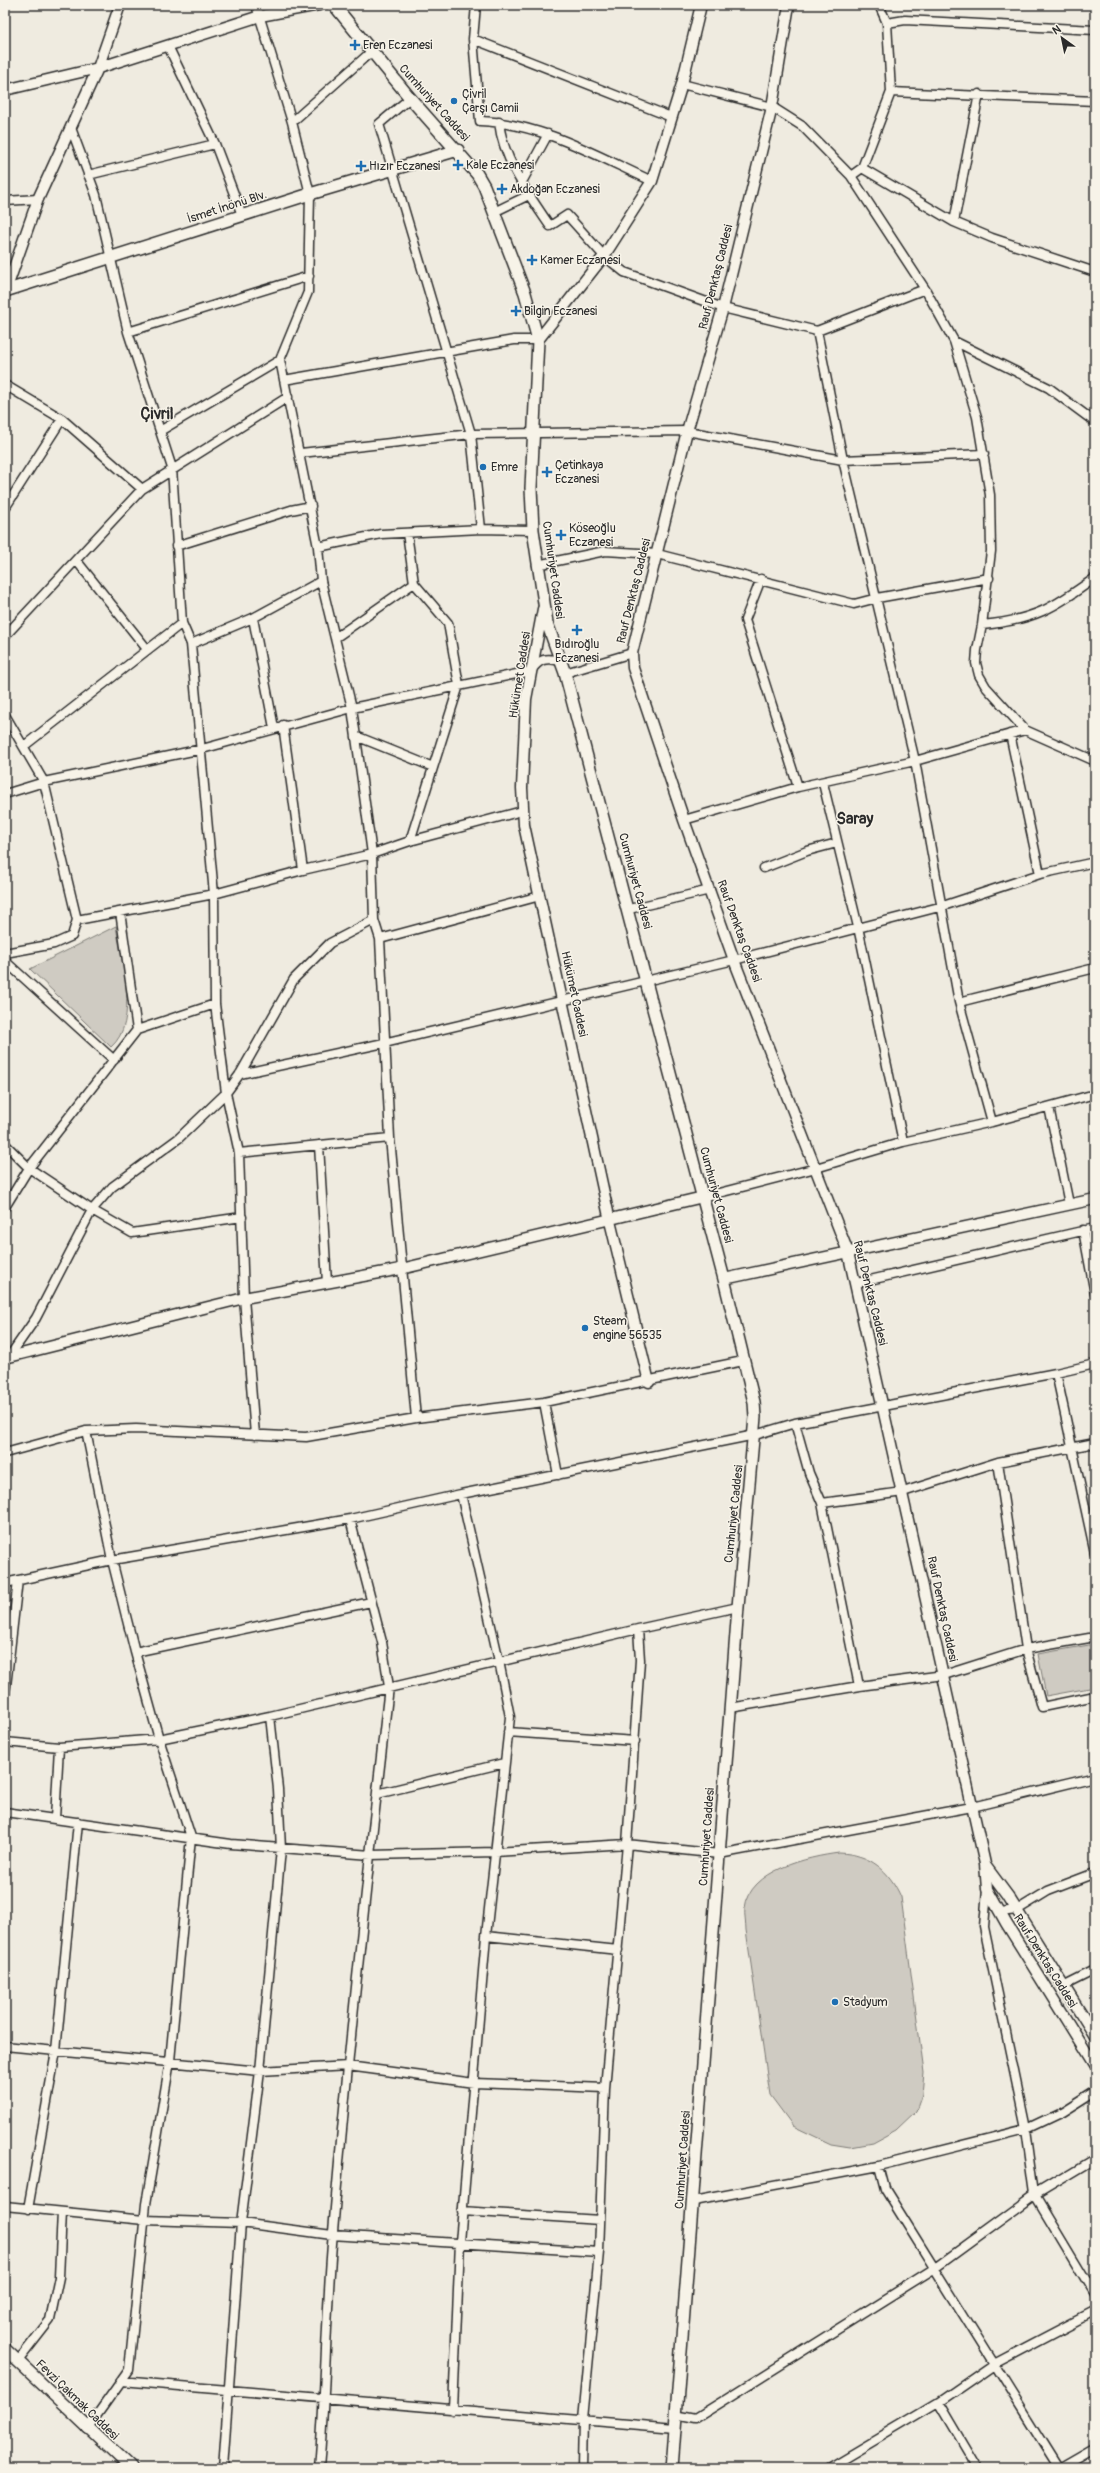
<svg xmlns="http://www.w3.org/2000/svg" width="1100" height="2473" font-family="Pangolin,sans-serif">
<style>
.green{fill:#cfcbc2;stroke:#7d7b76}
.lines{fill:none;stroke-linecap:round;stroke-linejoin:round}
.minor-casing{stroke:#2b2b2b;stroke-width:11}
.tertiary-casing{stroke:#2b2b2b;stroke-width:13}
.secondary-casing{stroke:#2b2b2b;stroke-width:14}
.minor{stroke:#f7f3e8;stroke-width:8}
.tertiary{stroke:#f7f3e8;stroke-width:10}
.secondary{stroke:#f7f3e8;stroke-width:11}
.poi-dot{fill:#1f6fb2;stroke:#f7f3e8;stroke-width:1.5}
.labels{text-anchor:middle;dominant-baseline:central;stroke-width:3;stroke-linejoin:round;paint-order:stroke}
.poi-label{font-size:12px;fill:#2b2b2b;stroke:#f7f3e8;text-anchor:start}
.street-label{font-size:12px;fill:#2b2b2b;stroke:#f7f3e8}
.district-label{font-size:16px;font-weight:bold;fill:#2b2b2b;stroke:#f7f3e8}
</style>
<rect width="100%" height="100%" fill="#efebe0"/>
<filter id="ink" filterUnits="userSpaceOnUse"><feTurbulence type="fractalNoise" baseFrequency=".025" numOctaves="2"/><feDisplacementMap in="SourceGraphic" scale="8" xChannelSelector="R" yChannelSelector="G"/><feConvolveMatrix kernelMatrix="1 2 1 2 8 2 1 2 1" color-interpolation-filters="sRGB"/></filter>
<g filter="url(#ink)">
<path class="green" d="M116,926C121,960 140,1022 111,1047L30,969Z
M1095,1644V1687L1046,1696L1038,1654Z
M839,1853C870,1854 889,1870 901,1897L924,2073L922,2094L916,2111L896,2130L872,2143L850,2147L831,2144L793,2126L770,2095L746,1930C746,1923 744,1915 745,1908C749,1870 808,1857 839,1853Z"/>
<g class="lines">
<g class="minor-casing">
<path id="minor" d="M256,5L292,122L310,194L308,292L280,360L318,547L321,581L352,708L372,854L374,920L380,939L390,1138L416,1418
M476,5L473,39L480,121C541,123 597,156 652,181
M887,23L905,20L1095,30
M473,39L671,117
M168,46L215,144L242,215
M682,84L772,107L802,126L851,176L925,289L954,341L977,417L990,495L991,551L982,625L977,650L976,663L979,675L986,687L1025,730L1095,761
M891,92L1095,101
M410,98L379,124L471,434L481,529
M292,122L372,51
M499,122C503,160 529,195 550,226L567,215L604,256L624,272L723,308L817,331L925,289
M71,128L96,195L128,332L172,468L182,623L191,644L214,894L215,1004L226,1093L239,1153L244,1298L255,1435
M862,168L954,222L992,238L1095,272
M88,175L215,144
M851,176L862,168L891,92L887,23L879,5
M522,182L548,134
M5,201L38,199
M494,212L529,195
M954,222L979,94
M817,331L843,460L915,761L959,1002L992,1122
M128,332L309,276
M954,341L1049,388L1095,422
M284,380L514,340H538
M5,385L62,419L142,489
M160,431L280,360
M301,453L471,434L687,431L843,460L984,454
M5,508L62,419
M407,533L414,583L448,623L459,685L410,841
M176,546L291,510L311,506
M318,547L381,534L481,529L533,530
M76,560L147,649
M537,565L605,551L657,554L854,604L877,598L989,578
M761,579L745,620L798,787
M253,618L274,728
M982,625C1035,620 1053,608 1095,578
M5,636L142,489L288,397
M335,638L414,583
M191,644L253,618L321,581
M565,673L632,653
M5,715L44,782L77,920L72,936L54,944L5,953
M283,725L303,870
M1010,734L1040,874
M356,736L433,767
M24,746L182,623
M823,783L858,927L903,1142
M5,794L44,782L202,749L352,708L531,671C539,659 546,657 560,661
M684,820L798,787L915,761L1025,730
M764,868L807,851L837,843
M629,909L710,890
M77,920L214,894L303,870L372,854L410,841L522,811
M380,939L540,896
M5,961L114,1060
M959,1002L1095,968
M137,1030L215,1004
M240,1074L384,1043L734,960L943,906L1040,874L1095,862
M1049,1107L1069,1204
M5,1144L29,1168L92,1210L132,1233L242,1217
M319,1145L327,1283
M239,1153L390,1138
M703,1197L816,1168L903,1142L992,1122L1095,1094
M5,1207L29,1168L137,1030L120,912
M1083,1230L1095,1294
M857,1283L1095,1228
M6,1358L9,1357L36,1318L92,1210L112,1187L179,1138L226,1093L240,1074L294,979L330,943L374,920
M1056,1373L1095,1553
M544,1402L558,1475
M795,1423L809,1473L822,1503L859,1686
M86,1431L112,1560L135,1652L159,1739L191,1837L170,2061L146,2204L129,2370L87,2429
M5,1453L86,1431L136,1429L306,1437L416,1418L544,1402L743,1361
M998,1462L1026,1649L1042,1707L1095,1696
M822,1503L903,1492L998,1462L1095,1443
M5,1583L112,1560L350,1519L461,1494L755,1435L795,1423L1056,1373L1095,1364
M135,1652L371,1602
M5,1695L18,1580
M730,1708L859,1686L944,1675L1026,1649L1095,1637
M508,1732L635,1741
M5,1742L59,1747L159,1739L270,1716L638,1629L738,1607
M377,1794L504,1763
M5,1812L231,1844L371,1855L495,1852L627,1844L719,1854L972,1807L1095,1777
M55,1819L59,1747
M987,1889L984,1927L1026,2129L1035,2195L1095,2295
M1000,1912L1017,1910L1048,1891L1095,1873
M486,1936L618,1950
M1063,1986L1095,1970
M5,2046L260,2071L348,2066L474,2083L605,2088
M879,2166L885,2189L1059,2468
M694,2201L879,2166L1026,2129L1062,2112L1095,2091
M5,2206L144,2220L241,2223L332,2235L599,2252
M28,2209L56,2051L78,1822
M462,2211L600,2220
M18,2361L50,2320L59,2277L62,2212
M121,2381L675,2428
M939,2402L978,2468
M453,2410L460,2242L486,1936L510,1717L499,1661L461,1494
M675,2414L696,2418L935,2268L1035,2195L1095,2159
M223,2468L241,2223L260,2071L281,1849L278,1789L270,1716
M319,2468C326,2389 326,2310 333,2232C348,2050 368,1868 389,1687L382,1642L350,1519
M582,2468L583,2419L599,2252L605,2088L627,1844L640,1660L638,1629
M828,2468L939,2402L994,2364L1095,2311
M1062,2468L1095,2449"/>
</g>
<g class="tertiary-casing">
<path id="tertiary" d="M789,5L772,107L723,308L687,431L632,653L633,668L684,820L734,960L848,1252L985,1864L987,1889L1006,1923L1095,2066
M5,90L98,68L260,16L319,5
M5,293L38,199L98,68L120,5
M538,340L604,256L652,181L682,84L701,5
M543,609L526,699L522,788L524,825L610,1221L649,1382
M724,1279L1095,1199
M5,1356L9,1357L244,1298L401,1269L703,1197
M985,1865L1008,1896L1095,2036"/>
</g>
<g class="secondary-casing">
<path id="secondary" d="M334,5L410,98L477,174L484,186L525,293L538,340L531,488L533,530L547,623L565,673L724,1279L754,1402L755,1417L738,1607L672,2468
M5,291L310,194L458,150
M5,2349L131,2468"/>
</g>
<use href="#minor" class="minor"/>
<use href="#tertiary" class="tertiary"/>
<use href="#secondary" class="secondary"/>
</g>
</g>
<g class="poi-dot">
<path d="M353 39h4v4h4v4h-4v4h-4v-4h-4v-4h4z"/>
<circle cx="454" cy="101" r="4"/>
<path d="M456 159h4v4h4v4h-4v4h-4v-4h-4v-4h4z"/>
<path d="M359 160h4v4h4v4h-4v4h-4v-4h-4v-4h4z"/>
<path d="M500 183h4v4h4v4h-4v4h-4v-4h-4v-4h4z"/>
<path d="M530 254h4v4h4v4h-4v4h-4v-4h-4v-4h4z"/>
<path d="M514 305h4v4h4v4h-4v4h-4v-4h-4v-4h4z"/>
<circle cx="483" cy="467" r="4"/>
<path d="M545 466h4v4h4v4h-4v4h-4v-4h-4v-4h4z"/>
<path d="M559 529h4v4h4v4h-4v4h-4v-4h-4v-4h4z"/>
<path d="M575 624h4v4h4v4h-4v4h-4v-4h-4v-4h4z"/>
<circle cx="585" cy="1328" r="4"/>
<circle cx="835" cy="2002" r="4"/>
</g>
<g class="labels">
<g class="poi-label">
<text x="363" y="45">Eren Eczanesi</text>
<text x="462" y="94">Çivril<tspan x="462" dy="14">Çarşı Camii</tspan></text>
<text x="466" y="165">Kale Eczanesi</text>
<text x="369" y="166">Hızır Eczanesi</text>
<text x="510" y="189">Akdoğan Eczanesi</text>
<text x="540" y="260">Kamer Eczanesi</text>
<text x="524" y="311">Bilgin Eczanesi</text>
<text x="555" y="465">Çetinkaya<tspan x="555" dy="14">Eczanesi</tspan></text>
<text x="491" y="467">Emre</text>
<text x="569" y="528">Köseoğlu<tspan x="569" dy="14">Eczanesi</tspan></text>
<text x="577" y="644" text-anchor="middle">Bıdıroğlu<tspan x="577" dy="14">Eczanesi</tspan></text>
<text x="593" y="1321">Steam<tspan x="593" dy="14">engine 56535</tspan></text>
<text x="843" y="2002">Stadyum</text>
</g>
<g class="street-label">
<text transform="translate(434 103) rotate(48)">Cumhuriyet Caddesi</text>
<text transform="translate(227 207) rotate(-18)">İsmet İnönü Blv.</text>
<text transform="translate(716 277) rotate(-76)">Rauf Denktaş Caddesi</text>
<text transform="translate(553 570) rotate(82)">Cumhuriyet Caddesi</text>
<text transform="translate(634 591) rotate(-76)">Rauf Denktaş Caddesi</text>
<text transform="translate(520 675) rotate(-81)">Hükümet Caddesi</text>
<text transform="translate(635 881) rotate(75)">Cumhuriyet Caddesi</text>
<text transform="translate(739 931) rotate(70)">Rauf Denktaş Caddesi</text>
<text transform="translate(574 994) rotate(78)">Hükümet Caddesi</text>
<text transform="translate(716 1195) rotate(75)">Cumhuriyet Caddesi</text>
<text transform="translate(870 1293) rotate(76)">Rauf Denktaş Caddesi</text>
<text transform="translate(734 1514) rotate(-84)">Cumhuriyet Caddesi</text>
<text transform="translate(942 1609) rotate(78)">Rauf Denktaş Caddesi</text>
<text transform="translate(707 1837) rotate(-86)">Cumhuriyet Caddesi</text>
<text transform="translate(1045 1961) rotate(58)">Rauf Denktaş Caddesi</text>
<text transform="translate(683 2160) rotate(-86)">Cumhuriyet Caddesi</text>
<text transform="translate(77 2400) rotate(44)">Fevzi Çakmak Caddesi</text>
</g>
<g class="district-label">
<text x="157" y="414">Çivril</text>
<text x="855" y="819">Saray</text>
</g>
</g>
<rect width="1100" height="2473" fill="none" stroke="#f7f3e8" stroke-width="20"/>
<rect x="10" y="10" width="1080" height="2453" fill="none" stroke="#2b2b2b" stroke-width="1.5" filter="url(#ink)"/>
<g transform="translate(1062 38) rotate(327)" stroke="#f7f3e8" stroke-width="3" paint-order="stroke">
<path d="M0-3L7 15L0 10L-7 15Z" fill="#2b2b2b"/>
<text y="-6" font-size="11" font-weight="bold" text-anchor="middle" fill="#2b2b2b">N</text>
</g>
</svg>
